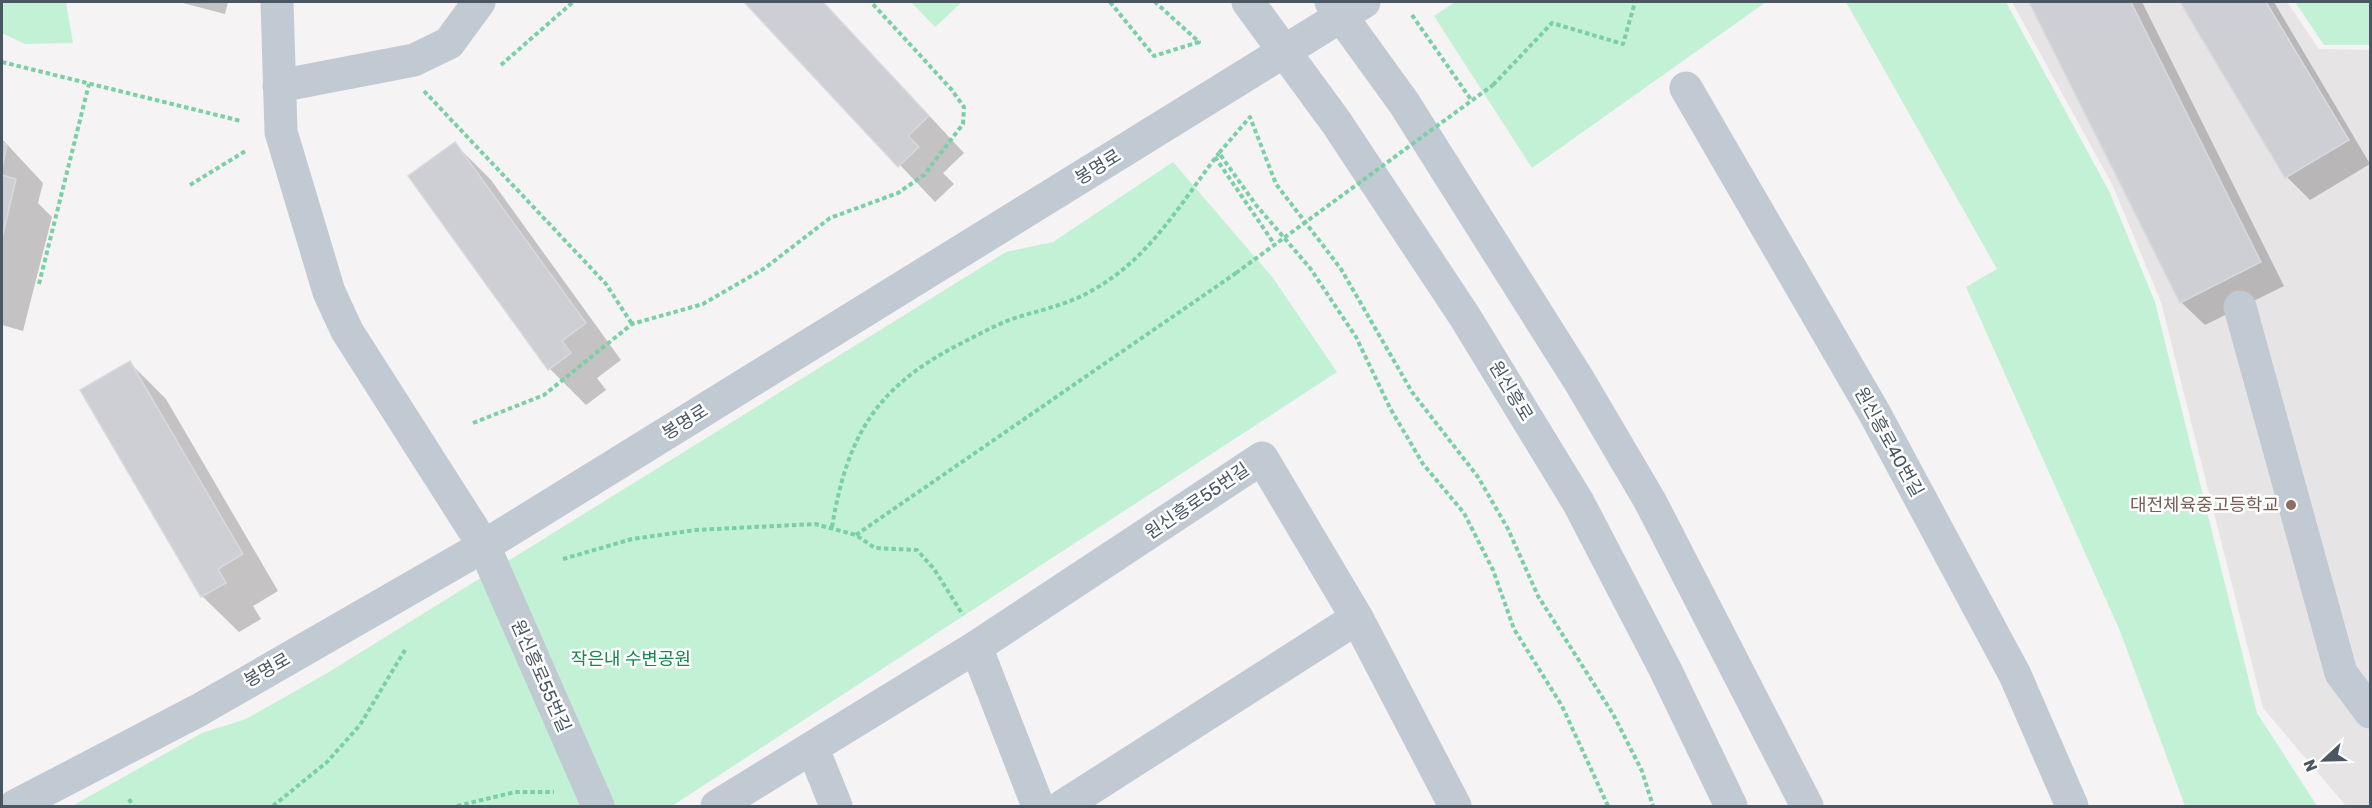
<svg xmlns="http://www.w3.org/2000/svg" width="2372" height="808" font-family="Rubik,'Noto Sans KR',sans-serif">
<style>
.education{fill:#e6e4e5}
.green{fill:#c3f1d5}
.shadow{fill:#0003}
.building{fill:#cdcfd5;stroke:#d7d9de;stroke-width:1.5}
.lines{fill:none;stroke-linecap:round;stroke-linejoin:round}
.path{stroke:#7ad0a6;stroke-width:4;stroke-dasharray:4.5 3;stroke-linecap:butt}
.minor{stroke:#c1cad2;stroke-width:33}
.path-bridge{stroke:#7ad0a6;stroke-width:4;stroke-dasharray:4.5 3;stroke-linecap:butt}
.education-dot{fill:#8d6e63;stroke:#fff;stroke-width:2}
.labels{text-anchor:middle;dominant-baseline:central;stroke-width:5;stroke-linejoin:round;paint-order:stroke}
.street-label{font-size:18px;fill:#4a5661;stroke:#fff}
.education-label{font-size:18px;fill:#785e54;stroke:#fff;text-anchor:end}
.park-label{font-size:18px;fill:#17864f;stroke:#fff}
</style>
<rect width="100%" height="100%" fill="#f5f3f3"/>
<path class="education" d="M2012,2H2287L2319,49L2370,50V806H2346L2263,708L2161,302L2113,186Z"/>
<path class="green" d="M2,2H66L73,43L25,44L2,33Z
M911,2H962L935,27Z
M1455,2H1766L1532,168L1434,16Z
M1846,2H2006L2109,191L2155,302L2257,713L2317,806H2185L2120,631L1966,287L1997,269Z
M2295,2H2370V45H2324Z
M1173,162L1273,278L1337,372L672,806H72L202,733L246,719L329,672L1006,252L1053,242Z"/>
<path class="shadow" d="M179,2H228L225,14Z
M746,2H823L964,153L943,173L954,184L935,202Z
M2031,2H2142L2284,286L2205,325L2181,302Z
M2182,2H2274L2370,164L2310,200L2287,177Z
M2,139L43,183L38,203L52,217L23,331L2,325Z
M455,144L491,180L621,360L597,378L606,390L586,405L550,369L410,176Z
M130,363L166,399L278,591L253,606L261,619L239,632L202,596Z"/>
<path class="building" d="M744,2H823L929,116L908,136L919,147L898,167Z
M2029,2H2131L2261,262L2180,303Z
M2180,2H2266L2349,140L2285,178Z
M455,142L586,323L562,341L571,353L548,370L408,176Z
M2,143L7,145L2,168Z
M2,175L16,179L2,238Z
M130,361L243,554L218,569L226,583L201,597L80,390Z"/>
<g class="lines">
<path class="path" d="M1110,2L1154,56L1199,42L1155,2
M1412,15L1472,101
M2,62L241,121
M501,65L573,2
M1493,85L1552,23L1623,44L1635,2
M424,91L606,284L632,324
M1215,157L1275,245
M190,185L247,150
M39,284L89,84
M473,423L544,395L632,324L703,304L765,268L830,218L898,193L924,175L963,124L964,107L951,89L871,2
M832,527C847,437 875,388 958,345C976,336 993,326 1012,319C1039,310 1068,305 1093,290C1151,257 1180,204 1219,153
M856,535L1236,273
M563,559L632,539L696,530L815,524L856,535L875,548L917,550L934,569L963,615
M129,799L133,806
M273,806L327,762L360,725L405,650
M457,806L515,792H554
M1608,806L1562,706L1514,629L1493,570L1464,513L1423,464L1390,408L1356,337L1310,268L1256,205L1219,153L1250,117L1276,184L1341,269L1412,392L1478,477L1508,529L1538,596L1613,714L1642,771L1653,806"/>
<path class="minor" d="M277,2L281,132L329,292L347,331L484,546L598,806
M1248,2L1336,122L1465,317L1578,502L1665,669L1731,806
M1331,2L1404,103L1580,382L1650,501L1807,806
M279,86L414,60L449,43L479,2
M1686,88L1875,414L2015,675L2072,806
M2240,307L2341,673L2370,712
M976,647L1038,806
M813,749L836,806
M15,806L199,710L484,546L1364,2
M717,806L976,647L1262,458L1357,618L1455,806
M1063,806L1357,618"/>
<path class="path-bridge" d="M1236,273L1493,85"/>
</g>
<circle class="education-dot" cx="2291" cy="505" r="6"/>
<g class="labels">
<g class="street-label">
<text transform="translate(1098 167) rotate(-32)">봉명로</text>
<text transform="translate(1511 391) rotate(59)">원신흥로</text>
<text transform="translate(685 422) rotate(-32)">봉명로</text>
<text transform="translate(1889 442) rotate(61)">원신흥로40번길</text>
<text transform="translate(1197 501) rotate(-34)">원신흥로55번길</text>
<text transform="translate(267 670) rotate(-30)">봉명로</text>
<text transform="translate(541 676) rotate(66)">원신흥로55번길</text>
</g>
<g class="education-label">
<text x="2279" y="505">대전체육중고등학교</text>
</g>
<g class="park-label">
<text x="631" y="659">작은내 수변공원</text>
</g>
</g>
<rect width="2372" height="808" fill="none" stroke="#4a5661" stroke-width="6"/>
<g transform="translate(2324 760) rotate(248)" stroke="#ffffff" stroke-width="4.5" paint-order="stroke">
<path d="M0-4.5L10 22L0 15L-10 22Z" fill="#4a5661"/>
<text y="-9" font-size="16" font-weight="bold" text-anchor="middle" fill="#4a5661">N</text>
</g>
</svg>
